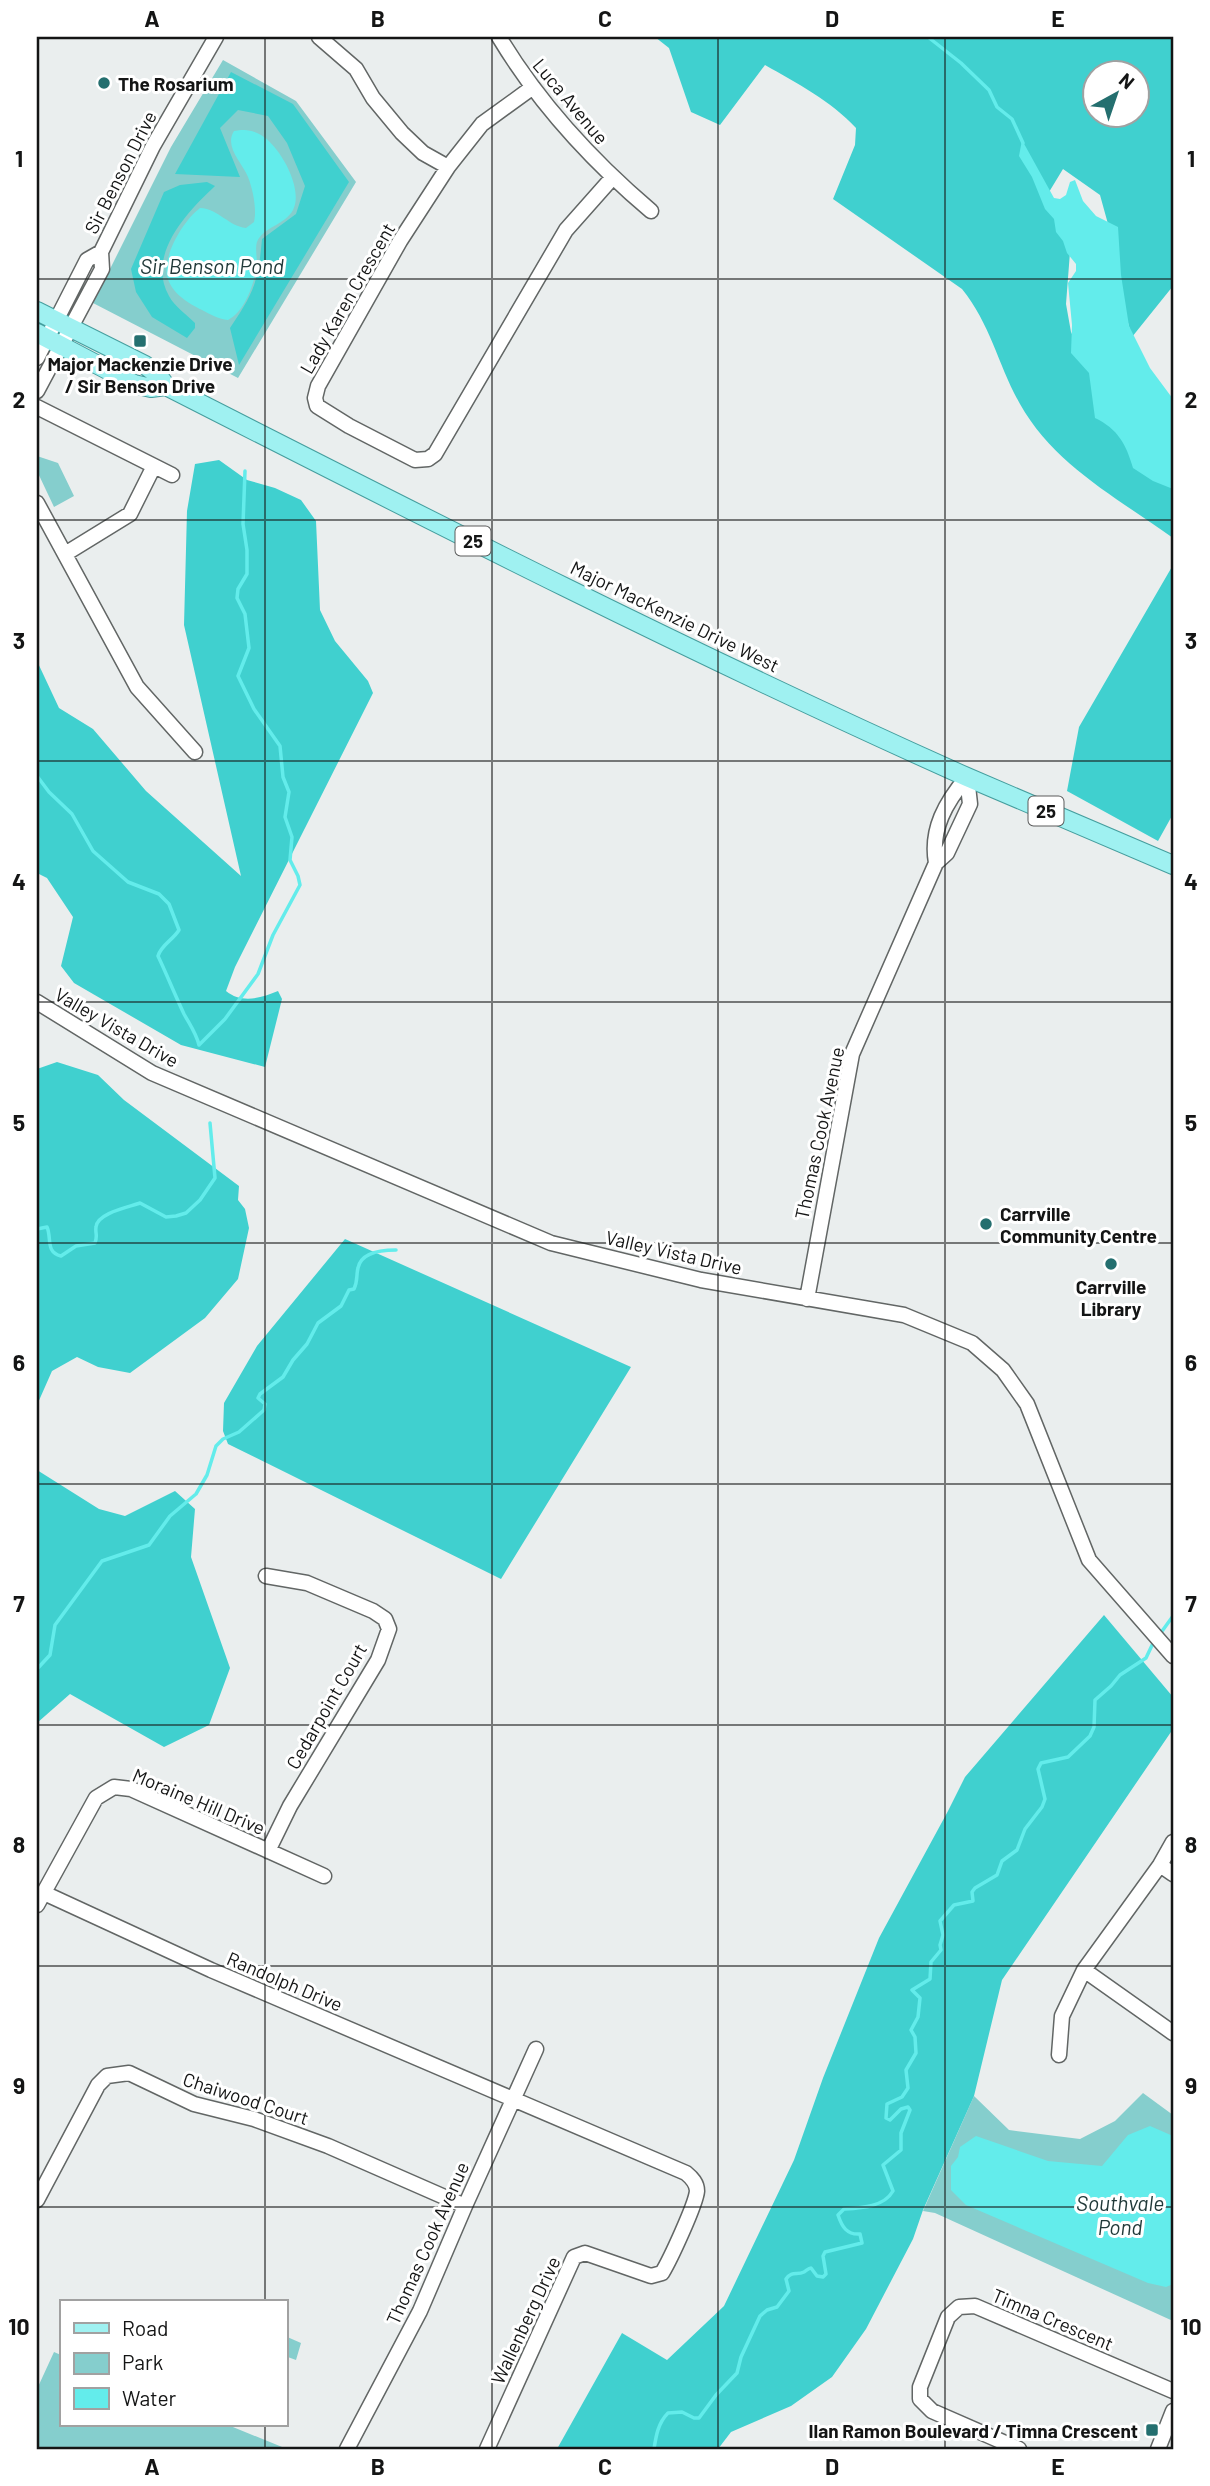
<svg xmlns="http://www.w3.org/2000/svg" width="1210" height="2486" font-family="Barlow,sans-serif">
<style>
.green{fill:#85cecd}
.forest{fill:#40d0cf;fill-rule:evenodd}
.water{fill:#63eceb}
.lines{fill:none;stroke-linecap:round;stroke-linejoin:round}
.stream{stroke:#63eceb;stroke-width:3.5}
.minor-casing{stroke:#626665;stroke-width:17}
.major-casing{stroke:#459e9e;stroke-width:20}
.minor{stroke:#fff;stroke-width:14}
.major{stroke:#9ff1f1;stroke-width:18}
.grid{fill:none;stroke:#141515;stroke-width:2;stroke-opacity:0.55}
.poi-dot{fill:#246f6f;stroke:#fff;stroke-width:2.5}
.labels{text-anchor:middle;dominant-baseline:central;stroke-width:6;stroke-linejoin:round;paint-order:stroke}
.shield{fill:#fff;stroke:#5a5b5b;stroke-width:2}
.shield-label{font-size:18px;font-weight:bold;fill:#141515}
.poi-label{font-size:19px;font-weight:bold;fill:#141515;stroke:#fff;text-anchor:start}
.street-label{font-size:19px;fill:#141515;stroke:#fff}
.water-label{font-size:21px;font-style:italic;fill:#213939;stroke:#fff}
.neatline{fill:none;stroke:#141515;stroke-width:2.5}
.grid-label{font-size:23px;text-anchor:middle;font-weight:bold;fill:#141515}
</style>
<rect width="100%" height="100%" fill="#eaeeee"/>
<path class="green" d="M223,60L296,101L356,182L238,378L93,303L171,147Z
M37,456L58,463L74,496L54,507L37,471Z
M1143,2093L1173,2115V2321L935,2213L923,2211L974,2096L1009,2130L1080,2139L1115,2121Z
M285,2336L301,2343L296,2360L285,2356Z
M54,2352L61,2355V2425H228L287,2449H37V2389Z"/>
<path class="forest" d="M655,37H1173V286L1132,337L1117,284L1116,253L1100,195L1063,169L1046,197L1071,239L1066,304L1071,332L1087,367L1173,464V538C1119,499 1054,465 1020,404C998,365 991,325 962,289L833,199L855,145L856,128C831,101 797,83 765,65L720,125L691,112L669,48ZM1094,74H1136V116H1094Z
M231,72L293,104L349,182L239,365L230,328C254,292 258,283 262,239L296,214L305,186L287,143L268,116L238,110L220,128L240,177L175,174Z
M207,182L215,186C187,212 146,255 169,296C174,306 187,315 195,323V328L187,338L152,317L136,292L131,269L164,192L180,185Z
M219,460L247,480L275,488L301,500L316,521L320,610L335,641L368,681L373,693L235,967L226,991C242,1004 261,998 278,991L282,999L265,1067L181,1045L74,983L61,966L73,917L47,878L37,873V661L59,708L93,729L146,791L241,876L184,625L187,511L195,464Z
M1173,565V814L1158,841L1067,791L1079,727Z
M57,1062L98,1075L124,1100L239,1186L238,1200L245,1209L249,1228L238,1279L205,1318L130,1373L98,1367L77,1357L52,1371L37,1405V1069Z
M345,1239L631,1367L501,1579L228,1444L223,1431L224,1403L257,1346Z
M37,1470L99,1509L125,1516L175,1491L195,1509L191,1557L230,1668L209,1725L164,1747L70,1694L37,1723Z
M1104,1615L1173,1697V1729L1002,1980L974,2096L923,2210L913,2239L866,2329L832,2377L791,2406L731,2432L718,2449H557L622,2333L667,2360L724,2306L794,2160L823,2078L879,1938L948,1811L965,1777Z"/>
<path class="water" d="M241,130C248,130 255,131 261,135C280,146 304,189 293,210C285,225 263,227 257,242C255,248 257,258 257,264C255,282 245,312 228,320C219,319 211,315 202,310C188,303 171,293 167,276C163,255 183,221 200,208C219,209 228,226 246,228L254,222C257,209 253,190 248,177C242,162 224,147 234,131Z
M1022,140L1054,198L1060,199L1066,195L1070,182L1075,180L1083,201L1096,216L1118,227L1121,275L1129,326L1150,368L1173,399V489L1153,481L1133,468C1126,444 1118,429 1095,418L1089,373L1071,353L1072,325L1068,283L1076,271V264L1067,253L1063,241L1056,232L1054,219L1045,209L1032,177L1019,156Z
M1150,2126L1173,2136V2284L1166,2287L1148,2283L966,2205L951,2190V2166L958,2157L960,2147L976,2136L1048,2161L1102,2166L1128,2135Z"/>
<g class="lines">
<path class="stream" d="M928,37L961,63L989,90L997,107L1012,119L1023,143
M37,776L49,792L72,814L93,851L128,882L159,894L169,904L179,930C173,940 161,945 158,956C167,975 175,995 184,1014C190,1025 196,1033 199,1045
M199,1045L225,1019L258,974L273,935L300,885L298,876L290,860L292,837L285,817L289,792L283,777L280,746L254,709L238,676L249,648L245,614L237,598L238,589L247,574V550L243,524L245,471
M37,1229L47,1227C52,1238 45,1252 61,1256L76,1246L95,1243C98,1235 95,1234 96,1227C97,1213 129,1207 140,1203L166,1217L176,1216L186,1213L200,1200L215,1178L210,1123
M1160,1634L1173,1616
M37,1669L50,1655L55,1625L102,1561L149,1545L170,1516L196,1494L207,1475L216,1446L223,1439L239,1432L264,1410L265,1404L258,1398L260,1394L283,1377L293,1360L307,1344L318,1323L341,1306L349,1290L354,1289C358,1281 356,1276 358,1268C361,1252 383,1250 396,1250
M654,2449C656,2436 658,2423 668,2413L682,2412L694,2418H699L716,2395L737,2373L741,2357L760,2316L767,2310L777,2307L789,2291L786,2279C792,2270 797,2276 804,2272C807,2270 809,2268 811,2268L817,2276L823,2277L826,2274L823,2256L825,2252L862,2243L860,2234C847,2235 842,2227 838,2215L844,2209C861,2208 884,2207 893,2191L883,2165L901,2150V2133L910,2110L908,2107L901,2109L890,2120L886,2118L887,2104L902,2097L908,2088L906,2070L916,2053L915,2037L911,2030L918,2017L920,1998L912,1990L930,1979L931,1962L941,1950L940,1945L943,1935L940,1921L954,1905L973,1901L972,1892L975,1888L997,1875L1002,1861L1017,1850L1025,1829L1042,1807L1045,1799L1038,1769L1041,1763L1068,1757L1090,1736L1094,1727L1095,1700L1111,1686L1120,1675L1146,1658L1155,1639"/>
<g class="minor-casing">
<path id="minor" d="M319,37L356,69L373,98L402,133L423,153L448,167
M499,37C540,105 591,160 651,211
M533,87L482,124L448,167L400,241L318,386L315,398L317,406L349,426L415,460L428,459L435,454L566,230L613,177
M37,358L87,260L101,252
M37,391L102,269L101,252L153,146L216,37
M37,407L172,475
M37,503L137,687L195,752
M65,554L130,514L154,466
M936,863C930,829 946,802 967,777
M37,1002L152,1073L551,1243L701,1280L904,1315L972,1343L1003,1370L1027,1404L1089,1560L1173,1656
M807,1299L852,1054L936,863L947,853L970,804L967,777
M266,1576L307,1583L373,1611L385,1619L389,1629L378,1660L290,1806L268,1851
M1160,1865L1173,1874
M44,1893L211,1970L686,2173C692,2178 697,2183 697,2191C696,2204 670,2260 662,2273L651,2276L585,2253L574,2257L487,2449
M37,1905L96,1798L114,1787L131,1789L324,1876
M1084,1970L1173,2033
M1059,2055L1062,2016L1084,1970L1160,1865L1173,1842
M37,2200L98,2085L107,2076L129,2073L194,2104L254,2119L328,2146L465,2206
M347,2449L420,2311L465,2206L536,2049
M1019,2449L932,2411L920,2399V2387L948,2317L959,2307L975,2306L1173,2391
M1158,2449L1173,2411"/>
</g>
<g class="major-casing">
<path id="major" d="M37,311L145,365L157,374L166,386C431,521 696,656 967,777C1036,807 1105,836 1173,865
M37,333L134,384L151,388L166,386"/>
</g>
<use href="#minor" class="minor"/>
<use href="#major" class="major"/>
</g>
<path class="grid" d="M265,37V2302M492,37V2449M718,37V2449M945,37V2449M37,279H1173M37,520H1173M37,761H1173M37,1002H1173M37,1243H1173M37,1484H1173M37,1725H1173M37,1966H1173M37,2207H1173M265,2425V2449"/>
<g class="poi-dot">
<circle cx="104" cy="83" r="7"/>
<rect x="133" y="334" width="14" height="14" rx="3.5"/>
<circle cx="986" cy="1224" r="7"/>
<circle cx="1111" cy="1264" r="7"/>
<rect x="1145" y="2423" width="14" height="14" rx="3.5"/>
</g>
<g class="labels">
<g class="shield">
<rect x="455.5" y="526.5" width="35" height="29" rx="5"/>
<rect x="1028.5" y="796.5" width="35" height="29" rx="5"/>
</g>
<g class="shield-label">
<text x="473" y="541">25</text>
<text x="1046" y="811">25</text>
</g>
<g class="poi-label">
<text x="118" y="83">The Rosarium</text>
<text x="140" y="363" text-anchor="middle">Major Mackenzie Drive<tspan x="140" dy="22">/ Sir Benson Drive</tspan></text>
<text x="1000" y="1213">Carrville<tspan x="1000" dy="22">Community Centre</tspan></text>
<text x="1111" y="1286" text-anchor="middle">Carrville<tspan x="1111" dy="22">Library</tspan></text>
<text x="1138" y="2430" text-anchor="end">Ilan Ramon Boulevard / Timna Crescent</text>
</g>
<g class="street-label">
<text transform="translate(571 101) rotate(50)">Luca Avenue</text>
<text transform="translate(120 172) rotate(-63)">Sir Benson Drive</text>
<text transform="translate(347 298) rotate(-60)">Lady Karen Crescent</text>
<text transform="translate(675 616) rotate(26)">Major MacKenzie Drive West</text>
<text transform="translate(117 1027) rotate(30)">Valley Vista Drive</text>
<text transform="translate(819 1133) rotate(-78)">Thomas Cook Avenue</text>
<text transform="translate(674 1252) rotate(13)">Valley Vista Drive</text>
<text transform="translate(326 1706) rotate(-60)">Cedarpoint Court</text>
<text transform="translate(199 1801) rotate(23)">Moraine Hill Drive</text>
<text transform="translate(285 1981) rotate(23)">Randolph Drive</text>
<text transform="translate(246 2098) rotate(18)">Chaiwood Court</text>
<text transform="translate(427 2243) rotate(-66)">Thomas Cook Avenue</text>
<text transform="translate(1053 2319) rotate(23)">Timna Crescent</text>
<text transform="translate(525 2320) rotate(-65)">Wallenberg Drive</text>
</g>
<g class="water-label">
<text x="212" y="265">Sir Benson Pond</text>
<text x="1120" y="2202">Southvale<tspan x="1120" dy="24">Pond</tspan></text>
</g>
</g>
<rect width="1210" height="2486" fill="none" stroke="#ffffff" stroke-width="77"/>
<rect x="60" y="2300" width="228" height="126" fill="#ffffff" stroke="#a1a1a1" stroke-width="2"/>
<rect x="74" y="2323" width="35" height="10" fill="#9ff1f1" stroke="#a1a1a1" stroke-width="2"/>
<text x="122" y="2336" font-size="21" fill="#141515">Road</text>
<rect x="74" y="2353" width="35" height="21" fill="#85cecd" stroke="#a1a1a1" stroke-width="2"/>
<text x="122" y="2370" font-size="21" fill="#141515">Park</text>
<rect x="74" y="2388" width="35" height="21" fill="#63eceb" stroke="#a1a1a1" stroke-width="2"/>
<text x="122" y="2406" font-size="21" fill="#141515">Water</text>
<g transform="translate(1116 94) rotate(40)"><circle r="33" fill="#ffffff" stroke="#a1a1a1" stroke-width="2"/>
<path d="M0-5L12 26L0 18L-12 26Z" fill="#246f6f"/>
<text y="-10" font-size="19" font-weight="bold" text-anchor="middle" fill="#141515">N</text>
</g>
<rect x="38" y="38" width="1134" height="2410" class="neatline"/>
<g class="grid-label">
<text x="152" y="27">A</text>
<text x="378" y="27">B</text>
<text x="605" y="27">C</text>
<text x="832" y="27">D</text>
<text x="1058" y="27">E</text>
<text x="19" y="167">1</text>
<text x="1191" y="167">1</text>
<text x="19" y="408">2</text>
<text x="1191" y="408">2</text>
<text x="19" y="649">3</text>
<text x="1191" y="649">3</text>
<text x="19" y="890">4</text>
<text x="1191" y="890">4</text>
<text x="19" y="1131">5</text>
<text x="1191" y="1131">5</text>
<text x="19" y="1371">6</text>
<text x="1191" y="1371">6</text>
<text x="19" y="1612">7</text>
<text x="1191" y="1612">7</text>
<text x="19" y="1853">8</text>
<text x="1191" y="1853">8</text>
<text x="19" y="2094">9</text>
<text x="1191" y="2094">9</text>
<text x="19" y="2335">10</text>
<text x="1191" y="2335">10</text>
<text x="152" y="2475">A</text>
<text x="378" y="2475">B</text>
<text x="605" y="2475">C</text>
<text x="832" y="2475">D</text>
<text x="1058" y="2475">E</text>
</g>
</svg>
